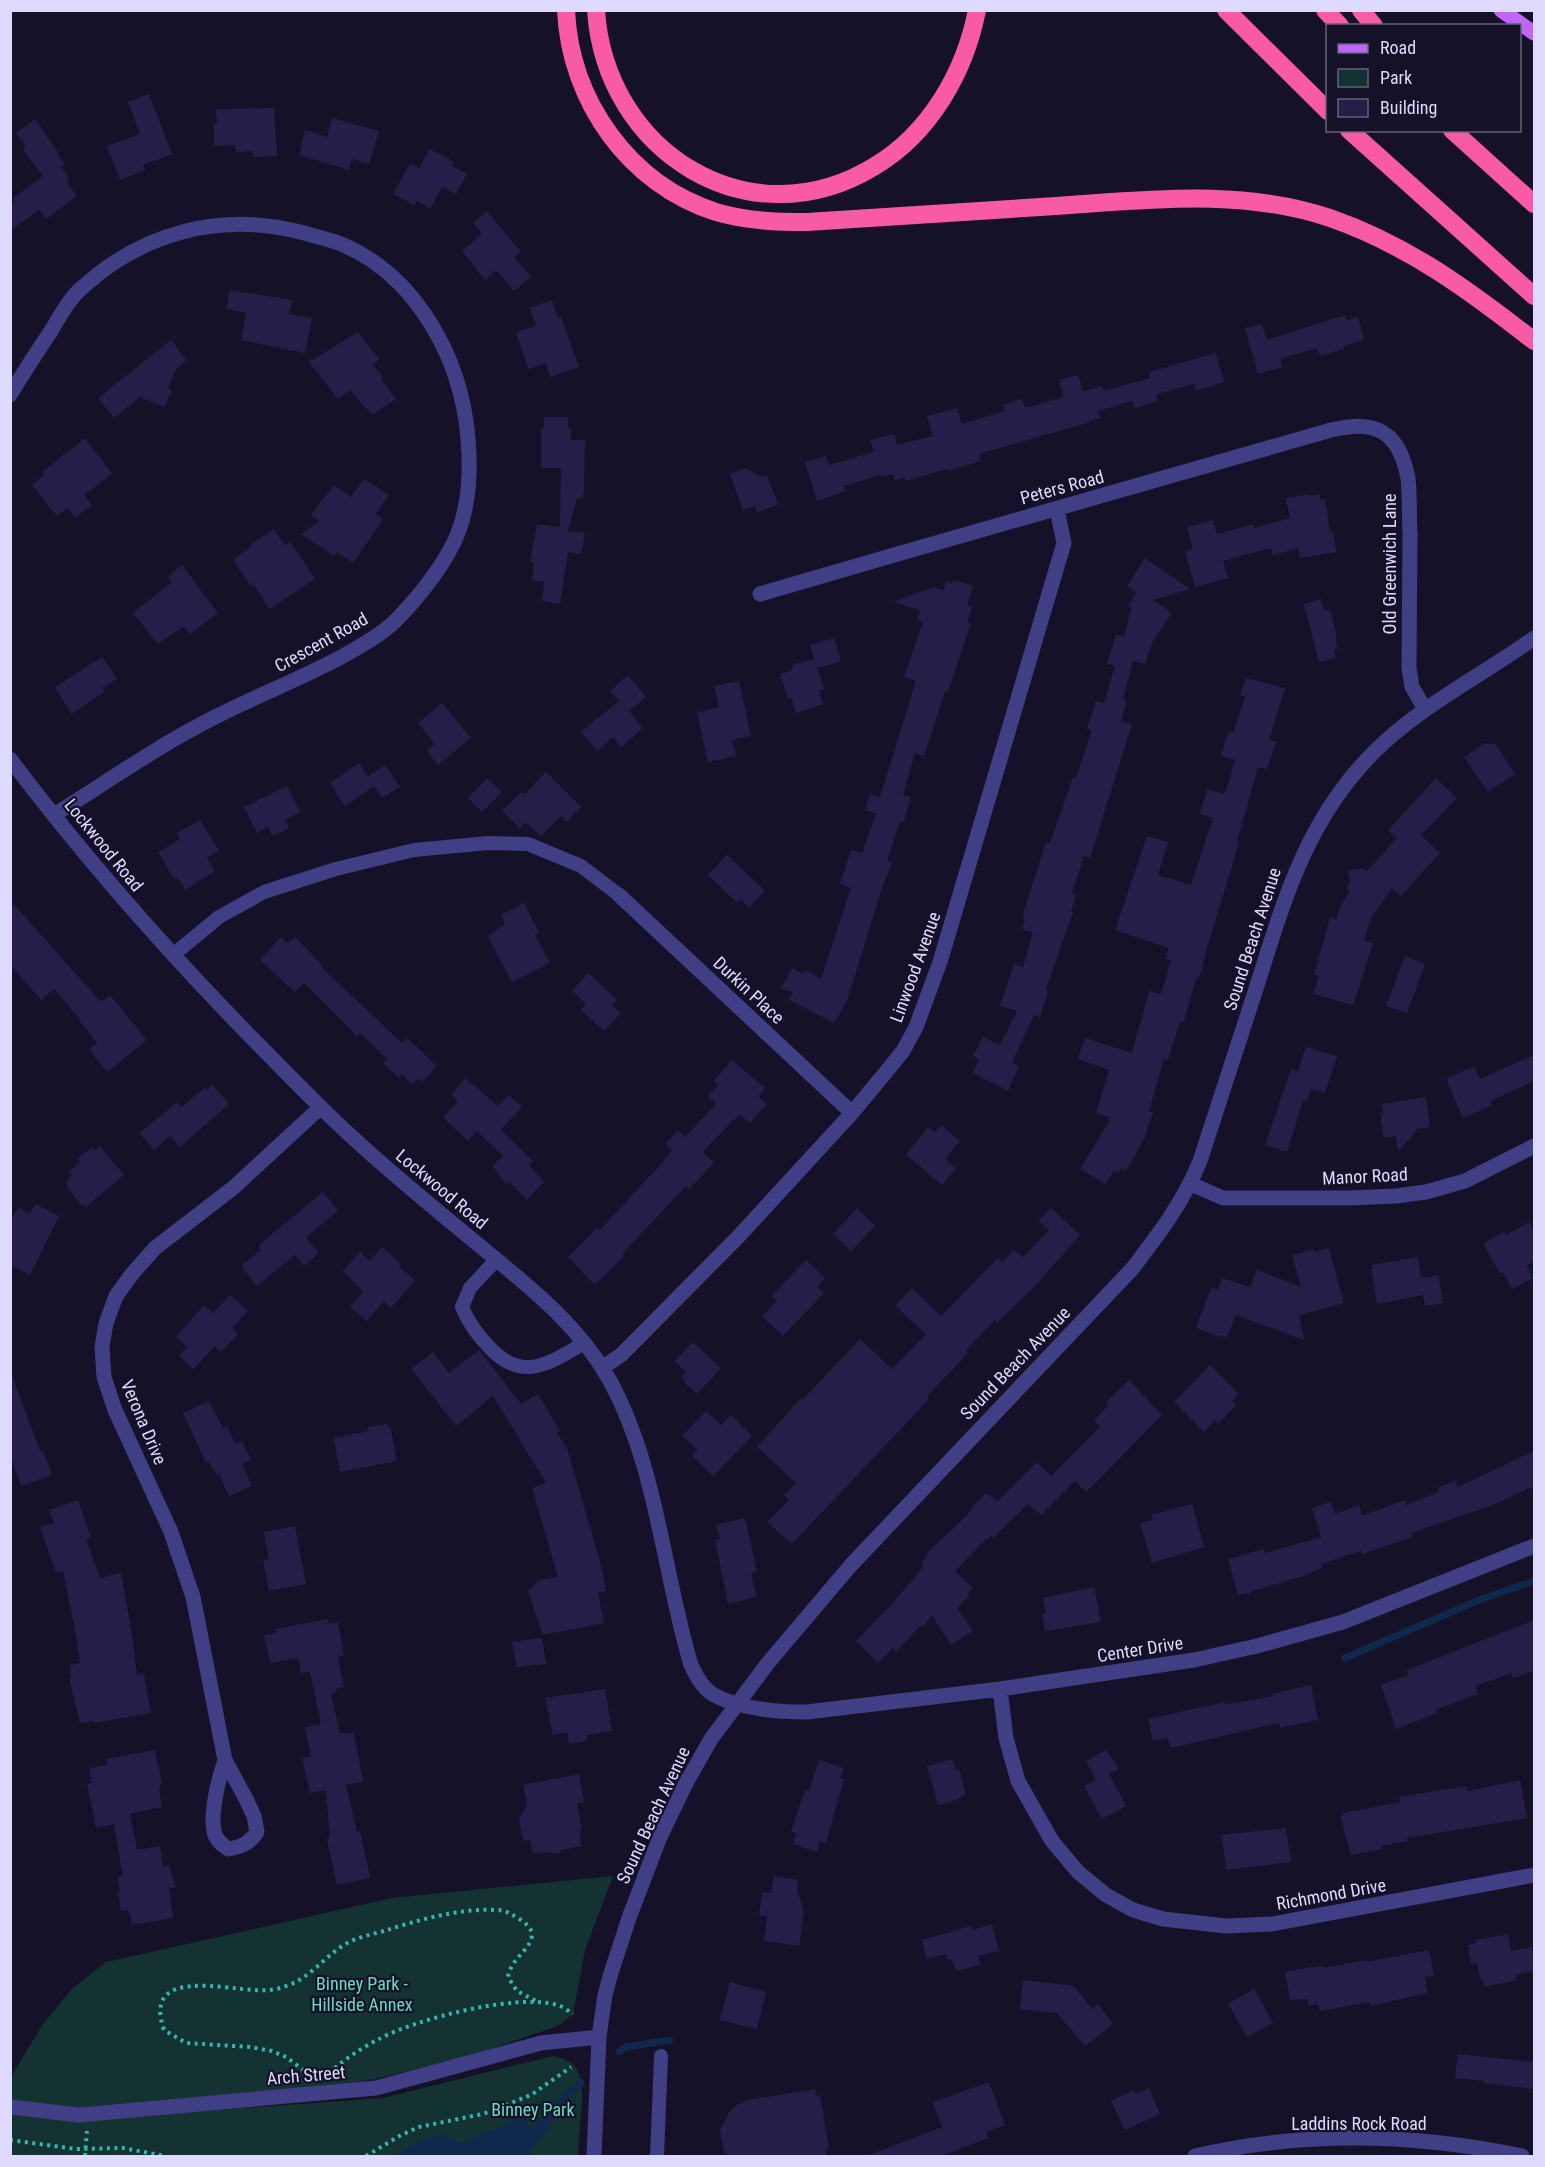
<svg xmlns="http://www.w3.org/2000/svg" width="1545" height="2167" font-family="'Roboto Condensed',sans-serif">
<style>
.green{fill:#143231}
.water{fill:#11284d}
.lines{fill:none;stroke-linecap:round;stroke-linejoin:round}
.stream{stroke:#11284d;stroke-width:7}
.building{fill:#261e49}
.path{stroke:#35b6ae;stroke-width:4;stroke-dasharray:3 4.5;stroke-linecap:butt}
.service{stroke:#403e85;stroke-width:14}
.minor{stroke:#403e85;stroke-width:15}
.tertiary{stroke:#403e85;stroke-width:15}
.primary{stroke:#c165f9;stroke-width:15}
.motorway{stroke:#f95aa7;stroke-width:18}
.labels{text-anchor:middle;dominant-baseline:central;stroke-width:4.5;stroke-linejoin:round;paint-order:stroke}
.street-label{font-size:18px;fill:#dedafe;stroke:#151128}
.park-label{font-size:18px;fill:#67dcbe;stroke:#151128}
</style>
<rect width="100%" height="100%" fill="#151128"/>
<path class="green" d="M613,1876L585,1950L573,2014L558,2026L472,2055L376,2079L318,2087L81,2107L47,2106L11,2100V2077L43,2024L71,1990L106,1962L392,1898Z
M553,2056C586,2062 583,2087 581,2113C580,2128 579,2142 578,2156H11V2115L57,2119H87L383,2098Z"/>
<path class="water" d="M569,2088L570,2098L528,2156H395C411,2144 429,2133 450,2136C461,2148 469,2140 480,2134C484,2132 490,2131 494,2130C507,2127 512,2117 518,2106L530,2114L525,2121L531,2128Z"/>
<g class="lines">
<path class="stream" d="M1345,1658L1479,1600L1534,1581
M619,2052L626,2047L670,2040
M565,2097L581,2083"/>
</g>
<path class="building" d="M149,94L172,154L143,165L145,170L120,180L107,146L140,134L128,102Z
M274,108L277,156L253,157V151L236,152L235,145L214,146V124H217L216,109Z
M332,118L379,131L369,164L352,159L349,170L299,155L305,130L327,137Z
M35,119L58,152L57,153L65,164L61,167L69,178L66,180L77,196L46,219L39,210L10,231V204L15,201L13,198L43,176L23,150L26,147L16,133Z
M430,149L454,162L452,166L467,174L456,194L442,187L430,209L417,201L414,205L393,194L410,163L419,168Z
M487,211L521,252L514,257L531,277L514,291L496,270L485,280L462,251L482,234L473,223Z
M230,290L292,300L289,314L312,318L305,353L241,340L246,313L226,309Z
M552,300L558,318L561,317L579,367L550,377L546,363L528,369L516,332L536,326L530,308Z
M1345,315L1347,320L1358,317L1364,340L1343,346L1344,349L1320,356L1317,348L1280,359L1282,367L1258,374L1245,328L1262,324L1267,340Z
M358,332L379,359L373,364L383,377L381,379L396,399L372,415L350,390L338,399L309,362Z
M171,340L187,360L176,369L168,388L172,391L164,407L140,397L114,418L98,398Z
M1216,353L1224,382L1196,391L1194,384L1171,390L1156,394L1158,401L1135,408L1132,401L1098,411L1100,418L1090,421V422L979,454L981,461L948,471L947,469L905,481V477L895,480L893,474L881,477L880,475L844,486L846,491L817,501L805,462L826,456L829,465L874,452L870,440L894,434L897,445L933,436L927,416L957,408L962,424L1005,411L1003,405L1022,399L1025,408L1063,397L1059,380L1078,375L1083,391L1102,386L1103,391L1150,378L1149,372Z
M544,417H568V428H571V440H585L584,491H583V498H577L568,531L585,533L581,554L568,552L560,604L542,601L544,582L532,580L534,563L530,562L537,524L560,527L561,468H541V428H544Z
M85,438L112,474L84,495L92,505L75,518L67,508L57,516L32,485L44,475L42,472Z
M746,468L761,477L767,475L778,505L757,512L755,506L743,510L730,474Z
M364,479L389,495L376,514L383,519L353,563L337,552L334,556L301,534L319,521L311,515L334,485L351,497Z
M1309,494V496L1320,494L1321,500L1325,499L1330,532H1333L1336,552L1300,558L1298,548L1273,555L1271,548L1223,561L1228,578L1195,587L1185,551L1193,549L1187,527L1213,520L1217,534L1253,524L1254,528L1290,518L1286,498Z
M274,529L285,545L290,542L315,579L270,609L253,584L251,586L233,560L252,546L250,545Z
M1145,558L1190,589L1153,600L1172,613L1152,643L1145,664L1133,661L1123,699L1127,700L1121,721L1132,724L1090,858L1084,856L1072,894L1076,895L1071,912H1073L1046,989L1048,992L1040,1017L1034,1015L1012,1062L1019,1066L1008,1091L973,1073L979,1059L973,1056L983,1037L1000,1045L1017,1011L1000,1006L1014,964L1023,967L1033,933L1022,929L1025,920L1023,919L1024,911L1046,842L1050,843L1073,777L1076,778L1092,730L1087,729L1096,701L1104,703L1115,666L1107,664L1116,634L1124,637L1132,606L1128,607L1136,592L1127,586Z
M182,565L218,613L190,634L183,627L158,644L133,613L172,582L168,576Z
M953,580L973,586L967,606L972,607L967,622L971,623L948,692L945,691L924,756L915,753L903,795L911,797L904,822L900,821L887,861L892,863L882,888L847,1001L834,1023L789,1000L793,992L781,989L792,968L803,974L805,970L821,979L851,888L840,884L851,850L862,853L876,814L865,810L870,794L880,797L916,681L904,677L923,622L917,620L920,610L893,602L934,587L944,590L946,582L952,584Z
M1321,599L1324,611L1330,609L1337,638L1335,639L1338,649L1334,650L1336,658L1319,662L1304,604Z
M834,638L841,661L817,668L824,689L819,691L823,704L796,713L792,698L788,699L780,674L793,670L792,665L814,659L810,645Z
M102,657L117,679L102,688L104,692L72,714L55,687Z
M628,675L646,697L629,711L643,728L621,747L613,737L597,751L581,732L619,701L610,691Z
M1246,678L1285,688L1269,740L1276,742L1267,769L1258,767L1237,842L1239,843L1207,948L1202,969L1198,979L1196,978L1184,1022L1180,1021L1168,1060L1164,1059L1149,1111L1153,1112L1144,1139L1126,1171L1121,1168L1118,1173L1114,1171L1106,1184L1080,1169L1111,1118L1096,1113L1109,1070L1078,1059L1085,1038L1132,1053L1149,991L1161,994L1171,960L1165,959L1169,948L1115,930L1147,836L1168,842L1158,875L1191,885L1213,818L1200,814L1207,789L1225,794L1235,760L1221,756L1228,732L1233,733L1245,697L1240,695Z
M739,681L751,736L732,740L736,756L708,762L697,713L719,707L714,686Z
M442,703L471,738L438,765L427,751L435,744L418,723Z
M1485,743L1496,744L1515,774L1488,792L1464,757Z
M359,763L374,786L345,806L330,783Z
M385,765L400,787L382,798L368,776Z
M546,772L581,807L566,822L561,816L541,836L525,822L520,828L502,811L520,793L525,794Z
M487,778L502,792L482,812L468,798Z
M1436,778L1457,798L1421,835L1440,853L1401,896L1392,888L1370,920L1364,941L1373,943L1353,1005L1313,994L1319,976L1314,974L1330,918L1336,920L1340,907L1350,891L1346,888L1350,883L1348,871L1363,868L1367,871L1397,838L1388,830Z
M287,786L300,812L285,820L289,828L273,836L268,827L257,833L244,807Z
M200,820L219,850L207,858L215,871L185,890L177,877L174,879L158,852L180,839L177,833Z
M727,855L765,891L749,907L741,899L737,903L708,875Z
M10,900L101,1002L110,995L147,1040L107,1072L89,1049L97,1043L79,1020L80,1019L54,989L41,1000L10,964Z
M524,903L539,933L535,935L550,963L512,982L490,941L489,935L505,924L501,915Z
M281,937L287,943L295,937L322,965L321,967L402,1043L407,1038L437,1066L422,1082L418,1079L412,1084L402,1074L399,1078L383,1063L387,1059L360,1033L357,1036L304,983L295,992L260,960Z
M1405,956L1425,964L1407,1013L1386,1006Z
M587,974H590L617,1000L612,1005L621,1013L604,1031L581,1010L586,1004L572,991Z
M1306,1047L1337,1056L1325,1093L1311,1089L1307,1101L1303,1100L1287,1152L1265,1145L1291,1069L1298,1071Z
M1534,1055V1081L1490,1101L1492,1105L1463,1118L1446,1079L1474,1066L1480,1079Z
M732,1060L765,1088L758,1096L767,1104L750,1123L741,1115L733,1120L703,1152L714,1163L689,1189L686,1186L622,1254L624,1256L595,1285L568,1257L597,1228L599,1231L661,1164L672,1150L665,1144L678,1130L685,1137L716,1104L708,1096L718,1085L713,1081Z
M465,1078L498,1106L509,1095L522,1107L502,1128V1131L533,1161L529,1165L544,1182L527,1200L510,1182L507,1185L492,1166L503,1156L477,1131L468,1141L443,1117L458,1101L451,1094Z
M213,1085L229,1104L180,1147L170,1136L154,1150L140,1133L177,1102L181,1107L205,1088L207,1090Z
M1426,1097L1430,1127L1416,1129V1132L1398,1151L1396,1136L1384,1138L1380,1113H1383L1382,1104Z
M941,1125L960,1141L945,1159L956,1168L942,1185L906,1155L928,1127L935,1133Z
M100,1146L124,1175L86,1207L84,1204L82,1206L67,1187V1180L72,1175L69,1172L80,1162L77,1159L92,1147L95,1150Z
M323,1192L338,1211L306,1237L319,1253L304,1266L295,1255L257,1286L241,1266L261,1250L259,1247L261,1243Z
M36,1204L59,1216L30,1275L10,1265V1222L18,1208L30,1214Z
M857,1208L875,1226L851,1251L833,1234Z
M1051,1208L1080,1235L1036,1285L997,1323L995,1320L966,1350L968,1353L927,1396L929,1399L792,1544L767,1522L789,1500L784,1495L796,1483L757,1447L801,1398L803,1399L860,1339L892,1369L926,1334L895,1306L912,1288L941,1316L998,1258L1002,1262L1014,1250L1023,1257L1049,1230L1038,1221Z
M1529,1222L1534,1232V1261L1526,1266L1533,1278L1512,1289L1503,1272L1500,1274L1483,1243L1504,1232L1506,1235Z
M382,1247L401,1264L399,1267L415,1280L391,1308L384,1301L367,1321L350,1307L363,1292L343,1271L360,1252L370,1261Z
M1329,1248L1344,1303L1299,1315L1304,1340L1236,1315L1227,1337L1220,1335V1337L1196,1328L1211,1288L1218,1290L1222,1278L1250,1287L1257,1270L1301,1287L1292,1255L1314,1249L1315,1252Z
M1418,1257L1421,1278L1438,1275L1443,1303L1425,1306L1423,1295L1377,1304L1371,1265Z
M806,1260L825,1278L817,1287L824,1293L783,1336L762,1316L777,1301L772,1296Z
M230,1295L248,1311L232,1328L238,1334L221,1352L215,1346L193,1369L179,1356L187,1347L176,1337L204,1305L213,1313Z
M693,1342L721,1368L697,1394L684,1382L685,1380L681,1377L686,1372L675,1361Z
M479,1350L521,1404L538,1394L559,1429L560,1431L557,1433L567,1448L603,1572L606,1591L598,1593L604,1623L543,1635L528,1591L539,1580L558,1577L532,1488L546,1483L493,1396L456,1426L411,1369L433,1352L449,1373Z
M1210,1365L1239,1394L1232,1401L1236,1405L1218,1424L1215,1420L1204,1432L1174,1402Z
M12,1376L40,1451L43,1450L52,1475L21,1486L10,1455V1377Z
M1129,1380L1162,1415L1086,1492L1075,1481L1041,1515L1028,1504L993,1538L991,1536L983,1542L955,1571L973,1588L968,1593L970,1595L957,1608L973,1631L951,1645L932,1615L923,1627L921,1625L896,1652L893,1648L878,1663L856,1641L891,1605L924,1566L921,1562L928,1556L926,1554L973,1509L972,1507L986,1493L998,1501L1037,1462L1051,1476L1100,1427L1094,1420L1108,1406L1106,1402Z
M209,1401L223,1428L227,1426L235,1444L242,1441L251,1460L242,1464L252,1486L229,1496L219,1474L216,1475L209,1462L206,1463L183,1413Z
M706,1411L721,1425L731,1415L752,1436L713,1476L692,1456L698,1450L682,1436Z
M387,1424L388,1427L390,1426L397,1461L340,1472L334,1438L369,1431L368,1427Z
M1534,1451V1486L1490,1506L1411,1533L1412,1536L1410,1538L1362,1554L1361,1551L1321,1564L1322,1568L1304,1576L1252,1591L1249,1595L1246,1593L1238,1595L1228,1559L1264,1549L1265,1553L1321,1537L1312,1508L1331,1502L1335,1514L1359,1505L1362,1516L1405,1500L1406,1505L1439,1492L1438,1487L1456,1481L1458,1487Z
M78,1500L91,1538L86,1539L100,1578L121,1573L132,1634L137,1675L144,1674L151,1713L94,1723V1721L80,1723L69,1678L71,1677L70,1665L80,1663L74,1625L63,1571L56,1573L40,1527L54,1523L49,1510Z
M1192,1504L1204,1547L1152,1563L1140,1523L1153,1520L1151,1515Z
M745,1518L757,1572L751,1573L757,1597L728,1604L715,1540L720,1539L716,1525Z
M295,1526L306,1584L269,1591L263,1560L269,1559L264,1532Z
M1094,1587L1101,1622L1045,1631L1042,1614L1046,1613L1043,1598Z
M328,1619L329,1624L338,1622L344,1655L338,1657L344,1687L335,1689L336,1693L331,1694L340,1733H354L363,1782L346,1785L357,1832L360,1831L370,1878L337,1885L327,1839L330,1838L326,1790L310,1793L302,1758L311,1757L305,1727L321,1724L310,1671L301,1673L298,1658L270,1663L264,1635L276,1633V1629Z
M1534,1620V1671L1513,1678L1511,1673L1476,1686L1478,1694L1435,1710L1437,1713L1396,1729L1381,1685L1408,1675L1407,1670Z
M542,1638L546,1664L517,1667L512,1642Z
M1311,1685L1318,1720L1280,1728L1279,1723L1171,1748L1168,1738L1153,1741L1148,1719L1225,1702V1705L1273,1696L1272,1694Z
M605,1689L612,1731L587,1735L586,1741L569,1744L567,1732L553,1735L545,1698Z
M155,1750L162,1784L159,1788L162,1807L130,1814L137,1850L160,1846L163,1867L169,1866L176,1887L169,1888L173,1918L132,1925L129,1910L121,1911L118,1892H120L118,1877L123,1876L114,1824L96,1828L87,1784L92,1783L89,1768L107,1765L106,1759Z
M1106,1750L1119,1769L1109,1774L1126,1806L1102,1819L1084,1786L1096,1780L1086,1761Z
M819,1760L844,1768L840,1778L844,1779L826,1843L820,1841L817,1852L793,1844L796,1833L791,1831L805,1790L809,1791Z
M949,1760H953L956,1770L959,1769L966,1795L949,1803L938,1805L927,1766Z
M579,1774L584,1802L577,1803L582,1830H580L581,1846L562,1850L559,1853L552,1854L549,1852L533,1854L530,1840L523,1841L519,1818L527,1805L523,1785Z
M1520,1780L1527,1818L1407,1838L1408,1841L1381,1846L1382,1849L1351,1855L1340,1816H1343V1813L1400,1802L1399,1797L1466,1786L1467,1791Z
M1286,1828L1291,1862L1226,1870L1222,1835Z
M774,1876L798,1880L797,1891L804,1911L799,1946L764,1941L767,1916L759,1915L762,1892L771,1893Z
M992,1924L999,1951L978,1956L981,1965L956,1971L952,1959L948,1960L946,1954L926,1959L922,1940L971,1926L972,1930Z
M1508,1934L1511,1951L1532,1947L1534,1971L1516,1975L1517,1980L1484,1987L1483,1979H1480L1477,1963L1471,1964L1468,1945L1476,1943V1940Z
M1429,1950L1434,1976L1425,1977L1427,1993L1371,2006L1370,2002L1320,2011L1318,2004L1308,2006V1999L1290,2000L1285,1972L1312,1967L1323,1966V1968L1365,1960L1366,1962Z
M1023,1980L1074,1986L1092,2009L1098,2004L1113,2024L1085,2046L1057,2013L1020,2009Z
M730,1982L766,1992L757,2029L720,2020Z
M1254,1989L1273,2023L1247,2037L1228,2004Z
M1458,2054L1534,2062V2089L1484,2083V2081L1455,2078Z
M989,2082L1005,2125L986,2132L988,2138L939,2157H870L869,2155L942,2127L933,2102Z
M1149,2088L1160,2114L1125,2130L1111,2101L1134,2090L1136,2094Z
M815,2089L816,2096L820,2095L829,2149L826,2150L827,2157H730L724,2152L720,2130L730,2111L735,2106L748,2100Z"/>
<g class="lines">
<path class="path" d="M329,2073C344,2060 361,2048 379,2039C416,2019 516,1993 557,2005C563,2006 568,2011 573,2014
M310,2075L286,2057L272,2051L250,2047L186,2043L164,2030C142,1968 222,1989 255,1990C265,1991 276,1990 286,1986C311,1978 326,1954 349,1942C360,1937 372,1934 384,1931C418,1920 460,1908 496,1910C506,1910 513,1915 521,1920C526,1924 531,1927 532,1934C532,1949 511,1958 508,1977L517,1991L538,2002
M10,2140L76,2149L123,2148L165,2156
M85,2156L87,2131
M366,2156L401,2135L419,2127L483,2114L531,2095L571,2067"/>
<path class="service" d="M173,955L219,917L264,892L336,869L414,850L488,843L528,844L581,866L619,895
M496,1260L470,1288L462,1307C469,1324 478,1336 491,1349C524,1383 551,1362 584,1343
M657,2156L661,2056"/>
<path class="minor" d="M10,395C23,373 37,352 51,331C60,316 70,297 84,286C144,232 222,212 300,232C311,235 324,238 336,242C410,270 455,347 466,421C471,458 472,497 458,533C447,561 422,593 401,615C386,632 364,644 345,655C303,678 258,695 215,717C159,745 107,782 54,815
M760,594C950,538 1141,485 1331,430C1350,426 1373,422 1389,437C1400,447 1405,463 1408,478C1410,496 1409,515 1410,534C1410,579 1409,623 1409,668L1412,687L1425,709
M10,759C84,857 165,949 251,1037C284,1070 316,1104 351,1136C392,1174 436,1210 480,1246C527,1285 578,1324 609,1379C657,1466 663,1571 691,1665C696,1676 703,1689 714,1695C740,1709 778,1712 807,1712L1000,1689L1194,1660L1257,1646L1343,1622L1534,1546
M619,895L852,1113
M1191,1184L1223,1198H1349L1396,1196L1426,1192L1465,1181L1534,1146
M602,1368L621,1355L738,1237L852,1113L886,1072L903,1051L916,1027L940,962L1064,543L1057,510
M1000,1689L1006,1738L1018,1781L1052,1841L1078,1872L1106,1895L1133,1910L1163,1919L1226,1926L1272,1924L1534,1875
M225,1760C219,1778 210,1812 214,1831C215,1839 221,1844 228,1849C241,1847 249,1844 257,1832L254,1816L246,1799L225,1760L193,1597L171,1532L115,1410L104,1377L102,1347L106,1323L116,1296L132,1274L155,1248L233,1188L321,1107
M10,2107L79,2115L376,2088L541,2043L599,2037"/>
<path class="tertiary" d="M594,2156L599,2037L605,1995L611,1973L630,1915L660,1837L686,1783L711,1739L768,1663L851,1565L1132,1269C1159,1234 1184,1201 1200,1161C1219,1104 1237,1048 1255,992C1283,903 1306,819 1375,751C1422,705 1481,676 1534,638
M1195,2156C1302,2131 1415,2134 1522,2156"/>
<path class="primary" d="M1501,10L1534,33"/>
<path class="motorway" d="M566,10C570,101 629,184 716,212C746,221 777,222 807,222C890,216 973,211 1056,206C1148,200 1241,188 1330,218C1408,245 1470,291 1534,341
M596,10C605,152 750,243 875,166C930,133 965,72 977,10
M1226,10L1328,111
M1325,10L1340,26
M1361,10L1374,26
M1349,130L1534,296
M1452,130L1534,204"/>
</g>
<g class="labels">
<g class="street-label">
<text transform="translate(1062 487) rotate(-15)">Peters Road</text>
<text transform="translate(1389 564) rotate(-90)">Old Greenwich Lane</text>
<text transform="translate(321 642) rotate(-29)">Crescent Road</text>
<text transform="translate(104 845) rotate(51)">Lockwood Road</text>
<text transform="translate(1252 939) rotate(-72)">Sound Beach Avenue</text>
<text transform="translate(915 967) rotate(-70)">Linwood Avenue</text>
<text transform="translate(749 990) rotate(43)">Durkin Place</text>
<text transform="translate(1365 1176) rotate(-3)">Manor Road</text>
<text transform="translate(442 1189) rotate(40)">Lockwood Road</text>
<text transform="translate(1015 1363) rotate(-46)">Sound Beach Avenue</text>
<text transform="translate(144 1422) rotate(67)">Verona Drive</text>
<text transform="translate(1140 1649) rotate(-9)">Center Drive</text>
<text transform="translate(653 1815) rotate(-65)">Sound Beach Avenue</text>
<text transform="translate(1331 1894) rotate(-10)">Richmond Drive</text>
<text transform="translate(306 2075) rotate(-5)">Arch Street</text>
<text x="1359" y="2123">Laddins Rock Road</text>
</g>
<g class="park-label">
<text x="362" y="1983">Binney Park -<tspan x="362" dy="21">Hillside Annex</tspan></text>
<text x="533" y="2109">Binney Park</text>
</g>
</g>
<rect width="1545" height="2167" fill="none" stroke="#dedafe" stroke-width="24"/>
<rect x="1326" y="24" width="195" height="108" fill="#151128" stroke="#65617e" stroke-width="1.5"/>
<rect x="1338" y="44" width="30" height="9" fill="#c165f9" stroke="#65617e" stroke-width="1.5"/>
<text x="1380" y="54" font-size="18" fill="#dedafe">Road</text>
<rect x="1338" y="69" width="30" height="18" fill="#143231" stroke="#65617e" stroke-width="1.5"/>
<text x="1380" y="84" font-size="18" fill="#dedafe">Park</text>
<rect x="1338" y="99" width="30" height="18" fill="#261e49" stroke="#65617e" stroke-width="1.5"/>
<text x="1380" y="114" font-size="18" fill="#dedafe">Building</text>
</svg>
